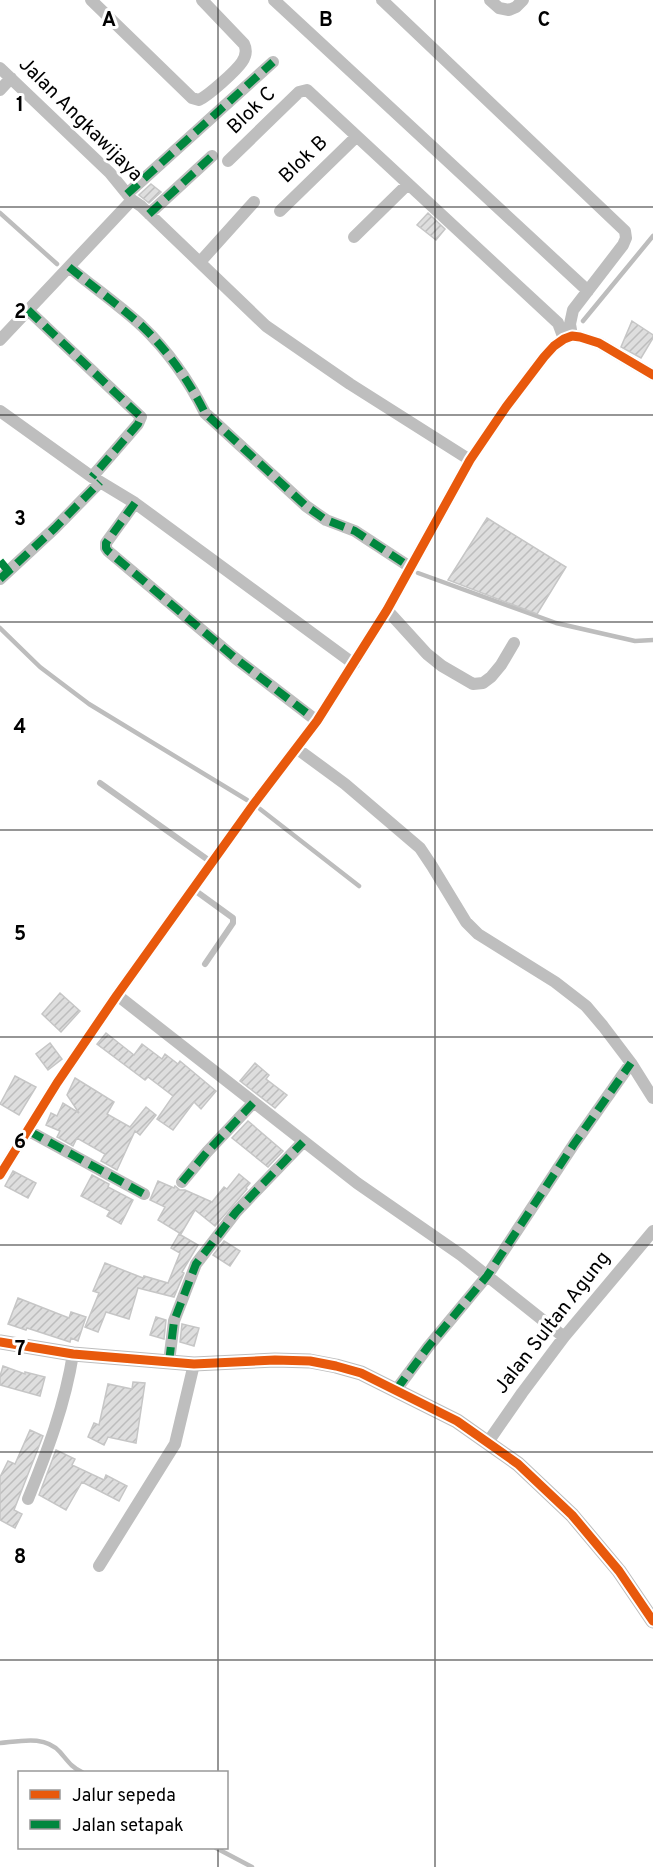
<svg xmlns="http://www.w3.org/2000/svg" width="653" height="1867" font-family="Overpass,sans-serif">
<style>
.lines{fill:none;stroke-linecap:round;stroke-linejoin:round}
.stream{stroke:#bdbdbd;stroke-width:4.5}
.building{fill:url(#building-hatch);stroke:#c6c6c6;stroke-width:1.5}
.service{stroke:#bebebe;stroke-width:6}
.minor{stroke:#bebebe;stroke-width:12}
.tertiary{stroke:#bebebe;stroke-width:15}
.quiet{stroke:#00873e;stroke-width:8;stroke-dasharray:15 8;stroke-linecap:butt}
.cycleway-casing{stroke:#fff;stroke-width:13}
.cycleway{stroke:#e8590c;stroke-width:9}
.grid{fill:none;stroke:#000;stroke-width:1.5;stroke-opacity:0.55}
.labels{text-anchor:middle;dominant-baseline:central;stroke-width:6;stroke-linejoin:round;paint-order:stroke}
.street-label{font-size:20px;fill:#000;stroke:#fff}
.grid-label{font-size:20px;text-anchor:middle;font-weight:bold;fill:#000;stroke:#fff;stroke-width:6;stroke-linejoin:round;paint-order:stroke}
</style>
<defs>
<pattern id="building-hatch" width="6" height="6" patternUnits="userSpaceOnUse" patternTransform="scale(1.5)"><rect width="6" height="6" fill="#dedede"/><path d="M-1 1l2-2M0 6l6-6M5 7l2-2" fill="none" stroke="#bdbdbd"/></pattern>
</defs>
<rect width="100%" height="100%" fill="#fff"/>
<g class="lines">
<path class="stream" d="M0,213L57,264
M583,321L653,236
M418,573L556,623L635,641L653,640
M0,628L40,667L89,704L247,800
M260,809L359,886
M0,1743C21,1741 45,1735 60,1752C67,1760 72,1768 82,1772
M216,1848L252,1867"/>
</g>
<path class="building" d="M151,184L161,192L149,203L139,195Z
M428,213L445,229L436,240L417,225Z
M632,321L653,335V338L641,358L621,347Z
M487,518L566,567L537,614L448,580Z
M60,993L80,1011L61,1032L42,1014Z
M106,1033L134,1055L142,1044L162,1059L165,1054L178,1064L180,1061L216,1091L201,1109L194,1102L173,1130L157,1119L173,1096L148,1077L145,1080L97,1044Z
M50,1043L62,1059L48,1070L36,1054Z
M255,1063L269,1075L266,1079L287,1095L275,1108L240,1081Z
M15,1076L36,1087L19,1115L0,1104Z
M75,1078L114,1102L107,1114L130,1127L146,1107L156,1115L140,1135L135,1131L117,1170L101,1161L105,1154L77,1138L73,1146L57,1137L60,1131L46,1125L51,1113L57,1116L63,1103L79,1113L67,1095Z
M248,1121L283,1151L268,1167L232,1138Z
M13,1171L36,1183L28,1198L5,1186Z
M239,1174L250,1183L246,1188L247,1189L215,1226L195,1210L181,1234L158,1220L165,1207L150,1200L158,1181L174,1188L175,1186L180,1190H185L212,1202L224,1187L227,1189Z
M92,1175L109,1184L108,1187L133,1200L121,1224L107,1216L110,1211L81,1196Z
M179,1234L198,1245L182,1272L184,1273L174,1297L138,1288L129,1319L106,1312L98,1332L85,1327L99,1293L93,1291L105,1263L143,1278L144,1276L168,1283L180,1253L171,1248Z
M224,1241L240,1251L230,1266L213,1255Z
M18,1298L69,1318L71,1312L86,1317L78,1341L71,1338L70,1342L27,1328L26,1330L8,1324Z
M156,1317L166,1320L164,1339L150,1335Z
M182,1324L199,1328L194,1346L180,1342Z
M3,1366L25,1374V1372L45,1377L40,1396L0,1385V1376Z
M133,1382L145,1383L136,1443L108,1437L104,1445L88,1437L94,1423L99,1425L108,1384L132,1389Z
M30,1430L43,1436L14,1510L22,1514L15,1528L0,1520V1477L8,1461L15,1464Z
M56,1450L75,1459L72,1465L104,1480L106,1475L127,1486L119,1501L82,1482L66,1510L39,1495Z"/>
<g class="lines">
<path class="service" d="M100,783L211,862
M193,889L233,918V923L205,964"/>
<path class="minor" d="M91,0L192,98L199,100C209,95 236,71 242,62C246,56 247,50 244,44L202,0
M274,0L588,291
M382,0L625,231L626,238L623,245L573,310L570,324L572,336
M490,0L499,8L509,10L516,7L523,0
M0,68L110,173L132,200L141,206L266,326L350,384L470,460
M0,90L11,78
M228,161L299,92L307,90L558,323L564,339
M127,194L273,62
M280,211L356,137
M149,214L212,156
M354,237L408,184
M200,262L254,202
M69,267C93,287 119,305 142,326C168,351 189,381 205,413L306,506L326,520L355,531L410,567
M28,310L141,417L138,424L92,477
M0,340L132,200
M0,411L92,477L135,503L354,664
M135,503L106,543V548L108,551L235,658L317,721
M0,579L55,528L100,482
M387,610L427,654L442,666L473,684L483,683L491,677L501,665L514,643
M296,748L345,784L420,848L432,866L466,922L478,934L555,982L586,1006L603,1026L631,1063L653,1098
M117,995L357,1183L461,1255L564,1337
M29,1131L144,1194
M0,1175L57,1083L117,995L253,805L317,721L387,610L470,460L506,407L544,357L554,346L564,339L572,336L580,337L599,343L653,375
M182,1182L207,1152L253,1103
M169,1362L174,1321L196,1264L236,1212L303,1142
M396,1390L428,1347L487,1276L574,1144L631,1063
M488,1442L522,1393L564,1337L653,1231
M28,1499C47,1452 65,1405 73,1354
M99,1566L175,1444L194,1364"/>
<path class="tertiary" d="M0,1342L73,1354L194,1364L275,1360L310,1361L336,1366L361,1373L457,1421L518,1464L572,1515L619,1571L653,1621"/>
<path class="quiet" d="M127,194L273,62
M149,214L212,156
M69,267C93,287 119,305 142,326C168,351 189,381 205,413L306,506L326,520L355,531L410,567
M28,310L141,417L138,424L92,477
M135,503L106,543V548L108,551L235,658L317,721
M0,561L9,572
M0,579L55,528L100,482
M29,1131L144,1194
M182,1182L207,1152L253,1103
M169,1362L174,1321L196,1264L236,1212L303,1142
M396,1390L428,1347L487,1276L574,1144L631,1063"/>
<g class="cycleway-casing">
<path id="cycleway" d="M0,1175L57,1083L117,995L253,805L317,721L387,610L470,460L506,407L544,357L554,346L564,339L572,336L580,337L599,343L653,375
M0,1342L73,1354L194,1364L275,1360L310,1361L336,1366L361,1373L457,1421L518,1464L572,1515L619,1571L653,1621"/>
</g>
<use href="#cycleway" class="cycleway"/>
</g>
<path class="grid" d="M218,0V1772M435,0V1867M0,207H653M0,415H653M0,622H653M0,830H653M0,1037H653M0,1245H653M0,1452H653M0,1660H653M218,1848V1867"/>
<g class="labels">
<g class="street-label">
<text transform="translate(252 111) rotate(-44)">Blok C</text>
<text transform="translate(80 120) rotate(45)">Jalan Angkawijaya</text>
<text transform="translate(304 160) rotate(-44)">Blok B</text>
<text transform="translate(553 1323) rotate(-52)">Jalan Sultan Agung</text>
</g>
</g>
<g class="grid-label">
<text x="109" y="26">A</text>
<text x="326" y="26">B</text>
<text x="544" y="26">C</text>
<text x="20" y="111">1</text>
<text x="20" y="318">2</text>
<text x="20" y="525">3</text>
<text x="20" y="733">4</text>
<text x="20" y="940">5</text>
<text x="20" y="1148">6</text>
<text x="20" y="1355">7</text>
<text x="20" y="1563">8</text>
</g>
<rect x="18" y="1771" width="210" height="78" fill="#ffffff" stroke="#999999" stroke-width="1.5"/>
<rect x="30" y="1790" width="30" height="9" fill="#e8590c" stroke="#999999" stroke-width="1.5"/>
<text x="72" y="1801" font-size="18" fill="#000000">Jalur sepeda</text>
<rect x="30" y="1820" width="30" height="9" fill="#00873e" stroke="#999999" stroke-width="1.5"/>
<text x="72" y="1831" font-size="18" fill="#000000">Jalan setapak</text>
</svg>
